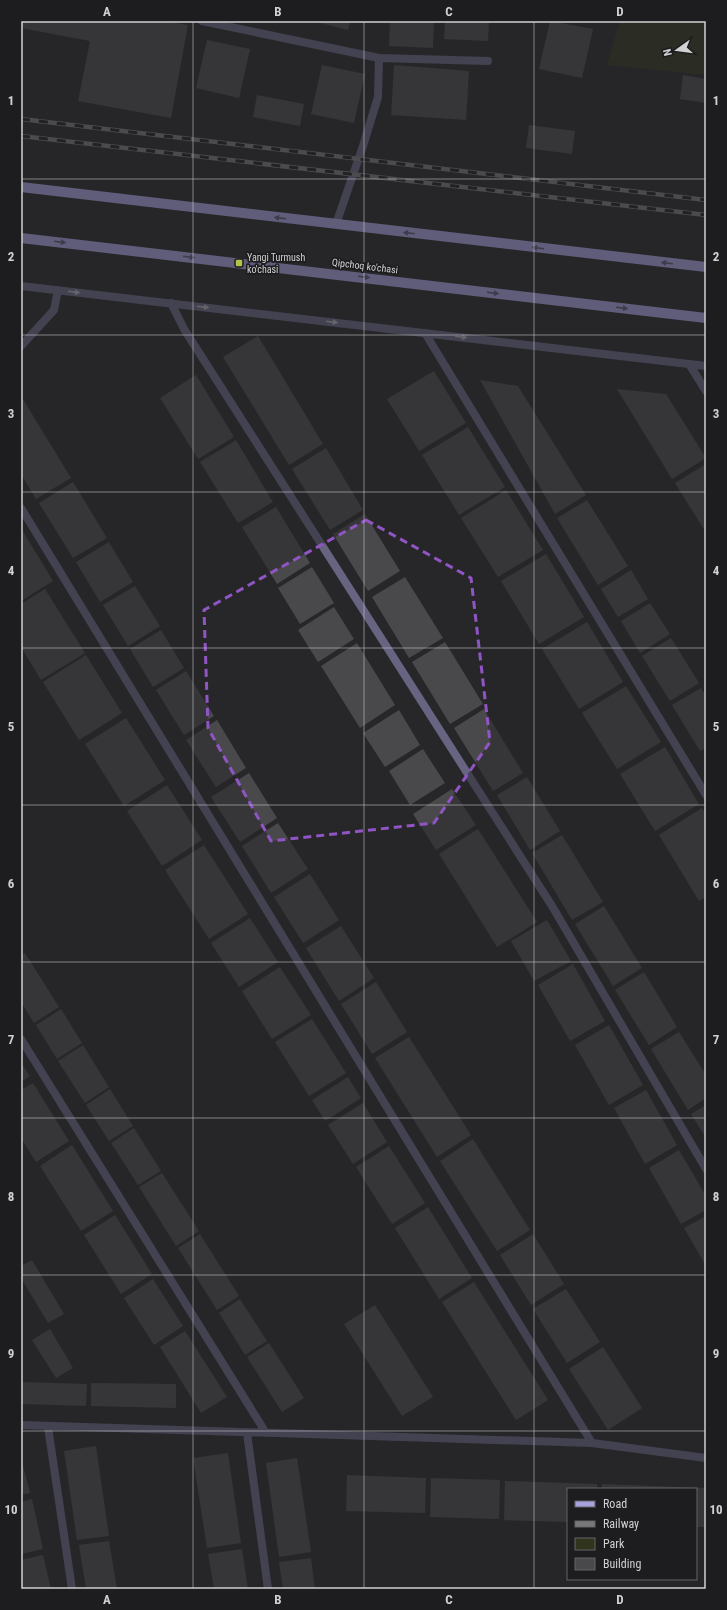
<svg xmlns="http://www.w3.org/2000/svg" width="727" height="1610" font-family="'Roboto Condensed',sans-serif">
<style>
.green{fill:#31341c}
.building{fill:#49494b}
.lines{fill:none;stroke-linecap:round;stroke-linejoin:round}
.lane{stroke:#676482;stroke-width:8}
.street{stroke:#676482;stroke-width:8}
.primary{stroke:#a7a1de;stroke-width:10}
.rail-casing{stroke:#78787a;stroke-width:4.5}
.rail{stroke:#1d1d20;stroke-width:3;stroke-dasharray:9;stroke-linecap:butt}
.oneway{fill:#5b5875}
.oneway2{fill:#b1b0bb}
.marked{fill:none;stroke:#9055c4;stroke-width:3;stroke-dasharray:8 5;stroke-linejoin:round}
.grid{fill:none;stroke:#d1d1d3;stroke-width:1;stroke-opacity:0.55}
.poi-dot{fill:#b5c249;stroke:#1d1d20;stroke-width:1.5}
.labels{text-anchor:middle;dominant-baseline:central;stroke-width:3.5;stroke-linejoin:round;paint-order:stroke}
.poi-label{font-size:10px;fill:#d1d1d3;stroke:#1d1d20;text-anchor:start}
.street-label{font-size:10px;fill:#d1d1d3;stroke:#1d1d20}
.neatline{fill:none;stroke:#d1d1d3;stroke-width:1.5}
.grid-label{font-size:13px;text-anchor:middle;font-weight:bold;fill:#d1d1d3}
</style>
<rect width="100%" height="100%" fill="#272729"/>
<path class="green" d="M620,21H706V75L607,65Z"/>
<path class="building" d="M21,21H165L188,25L171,118L78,101L90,41L21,28Z
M313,21H350L348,30Z
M390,21H434L433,48L389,46Z
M445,21H489L488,41L444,39Z
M550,21L593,29L582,78L539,69Z
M207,40L250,49L239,98L196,88Z
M322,65L365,74L354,123L311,114Z
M394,65L469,71L466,120L391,115Z
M683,75L706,79V103L680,99Z
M257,95L304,104L300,126L253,117Z
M529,125L575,131L572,154L526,148Z
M258,336L323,444L289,465L223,357Z
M434,371L466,423L419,451L387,399Z
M196,375L234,437L198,459L160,398Z
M480,380L518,386L586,495L555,514Z
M617,389L666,394L706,458L672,479Z
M21,396L71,478L36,499L21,474Z
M468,427L505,487L459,515L422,455Z
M236,440L273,502L238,523L200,462Z
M326,448L363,510L330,530L292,469Z
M706,464V526L703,528L675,483Z
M73,482L107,538L73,558L39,503Z
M506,490L543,550L498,577L461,518Z
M587,500L628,566L598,585L557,518Z
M276,507L310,563L277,584L242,527Z
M365,514L400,571L368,591L333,534Z
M21,528L53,581L21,601Z
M109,542L133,582L100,602L76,562Z
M546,554L584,617L539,644L501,581Z
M312,567L334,603L300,624L278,588Z
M631,570L648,599L618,617L601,589Z
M405,577L443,638L409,658L372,597Z
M135,586L160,626L128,646L103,605Z
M45,589L85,653L41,680L21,647V604Z
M650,603L670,634L640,653L621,621Z
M334,607L354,639L318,662L298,630Z
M587,622L623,682L579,709L542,649Z
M161,630L184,668L153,687L130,649Z
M671,638L699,683L670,701L642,656Z
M445,642L483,704L450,724L412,662Z
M357,643L395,705L360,728L321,666Z
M86,655L122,713L79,740L43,682Z
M186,671L214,716L184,735L156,690Z
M626,686L661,742L617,769L582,713Z
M701,688L706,696V748L700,751L672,705Z
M484,709L523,773L493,791L454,728Z
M399,710L420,745L385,767L363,733Z
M126,718L165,780L124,806L85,744Z
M217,720L246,768L216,787L186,740Z
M665,747L699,804L655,831L620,774Z
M423,749L445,783L410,805L389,771Z
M249,773L277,818L240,842L211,797Z
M527,777L560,831L530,850L497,795Z
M167,785L202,840L162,866L127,811Z
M452,789L476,825L436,850L413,814Z
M702,808L706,815V897L699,901L659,835Z
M278,823L308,869L271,893L242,846Z
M478,829L537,922L497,947L439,854Z
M562,835L603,902L572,920L532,853Z
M204,845L248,914L209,939L165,870Z
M310,874L339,920L303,943L274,897Z
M604,906L642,968L613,986L575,924Z
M250,918L278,962L239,987L211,943Z
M547,920L571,961L534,981L511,941Z
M341,926L374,978L339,1001L306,948Z
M25,953L59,1007L34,1023L21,1002V955Z
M573,964L605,1021L570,1041L538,985Z
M280,967L311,1015L272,1039L242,991Z
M644,972L677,1027L649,1045L615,990Z
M376,982L407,1032L372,1054L341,1004Z
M61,1009L82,1043L57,1059L36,1025Z
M312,1019L346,1073L309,1096L275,1042Z
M609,1025L643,1085L609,1105L575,1045Z
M679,1032L706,1075V1098L688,1110L651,1049Z
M409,1037L471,1135L437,1157L375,1058Z
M83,1045L109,1087L85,1103L58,1061Z
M21,1063L30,1076L21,1082Z
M348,1077L361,1098L325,1121L312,1100Z
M33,1083L69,1141L36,1162L21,1138V1090Z
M110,1089L133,1126L109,1141L86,1105Z
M646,1090L677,1145L645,1164L614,1108Z
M363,1103L387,1142L353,1164L328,1125Z
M706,1105V1138L691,1114Z
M134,1128L161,1171L138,1185L111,1143Z
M473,1139L530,1230L497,1251L440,1161Z
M72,1145L113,1211L81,1231L40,1166Z
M389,1146L425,1203L392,1224L356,1167Z
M679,1150L706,1196V1210L681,1224L649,1168Z
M162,1173L199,1231L176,1246L139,1187Z
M428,1207L472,1278L439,1299L395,1228Z
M115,1215L152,1274L121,1294L84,1235Z
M706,1216V1266L684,1228Z
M200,1234L239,1296L217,1310L178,1248Z
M533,1234L564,1284L531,1305L500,1255Z
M32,1260L64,1314L48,1323L21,1278V1266Z
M153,1279L183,1326L154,1345L124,1298Z
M474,1282L548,1400L516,1420L442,1302Z
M566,1289L600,1342L567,1363L533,1309Z
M240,1299L267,1341L245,1355L219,1313Z
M375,1305L433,1397L402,1416L344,1324Z
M50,1329L73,1368L56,1378L32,1340Z
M185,1331L227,1397L201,1413L160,1347Z
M269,1343L304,1398L282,1412L247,1357Z
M603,1347L642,1408L608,1430L569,1369Z
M21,1382L87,1384L86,1406L21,1404Z
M91,1383L176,1384V1408L91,1406Z
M96,1446L109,1536L77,1540L64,1451Z
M228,1453L241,1543L207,1548L193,1458Z
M21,1458L30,1493L21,1495Z
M297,1458L311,1552L279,1557L266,1463Z
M347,1475L426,1478L425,1513L346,1511Z
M431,1478L500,1480L499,1519L430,1517Z
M505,1481L597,1484V1489H568V1522L504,1520Z
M602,1484L706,1488V1527H696V1489H602Z
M32,1499L43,1549L21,1554V1502Z
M109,1541L117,1589H86L79,1545Z
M242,1549L248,1589H214L208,1554Z
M43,1555L51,1589H21V1560Z
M311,1558L315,1589H283L279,1562Z"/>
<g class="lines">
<path class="lane" d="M336,224L363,146L378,97L379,58"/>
<path class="street" d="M202,21L379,58L488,61
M21,286L706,366
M171,303L184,329L552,906L706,1169
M425,333L706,795
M21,346L54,310L58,290
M689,364L706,391
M21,508L592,1443
M21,1039L266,1433
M21,1425L592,1443L706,1458
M48,1427L72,1589
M247,1433L268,1589"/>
<path class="primary" d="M21,187L706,267
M21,238L706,318"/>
<g class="rail-casing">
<path id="rail" d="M21,119L706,200
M21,136L706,215"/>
</g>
<use href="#rail" class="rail"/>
</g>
<defs><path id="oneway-solid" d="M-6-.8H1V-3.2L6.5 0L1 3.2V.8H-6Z"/></defs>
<g class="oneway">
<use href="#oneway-solid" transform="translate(280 218) rotate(-173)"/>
<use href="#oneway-solid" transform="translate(409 233) rotate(-173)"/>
<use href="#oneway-solid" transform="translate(60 242) rotate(7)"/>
<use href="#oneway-solid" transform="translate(538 248) rotate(-173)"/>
<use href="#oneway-solid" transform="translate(189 257) rotate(7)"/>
<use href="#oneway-solid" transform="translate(667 263) rotate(-173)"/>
<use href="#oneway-solid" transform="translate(364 277) rotate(7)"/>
<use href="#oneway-solid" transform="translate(493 293) rotate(7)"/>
<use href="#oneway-solid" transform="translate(622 308) rotate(7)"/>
</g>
<g class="oneway2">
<use href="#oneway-solid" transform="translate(74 292) rotate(7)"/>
<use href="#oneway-solid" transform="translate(203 307) rotate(7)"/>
<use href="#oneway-solid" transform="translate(332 322) rotate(7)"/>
<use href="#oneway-solid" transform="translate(461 337) rotate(7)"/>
</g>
<path d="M0 0H727V1610H0ZM366,520L471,578L490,742L434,823L271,841L208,728L204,610Z" fill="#272729" fill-opacity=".55" fill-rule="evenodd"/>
<path class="marked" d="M366,520L471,578L490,742L434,823L271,841L208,728L204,610Z"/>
<path class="grid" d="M193,21V1589M364,21V1589M534,21V1589M21,179H706M21,335H706M21,492H706M21,648H706M21,805H706M21,962H706M21,1118H706M21,1275H706M21,1431H706"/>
<rect class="poi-dot" x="235" y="259" width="8" height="8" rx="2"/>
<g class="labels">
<g class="poi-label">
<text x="247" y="257">Yangi Turmush<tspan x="247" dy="12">ko'chasi</tspan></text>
</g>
<g class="street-label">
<text transform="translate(365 266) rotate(7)">Qipchoq ko'chasi</text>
</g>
</g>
<rect width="727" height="1610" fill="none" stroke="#1d1d20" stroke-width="44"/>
<rect x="567" y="1488" width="130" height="92" fill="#1d1d20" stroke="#656568"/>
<rect x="575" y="1501" width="20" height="6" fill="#a7a1de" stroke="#656568"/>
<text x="603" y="1508" font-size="12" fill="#d1d1d3">Road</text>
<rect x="575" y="1521" width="20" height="6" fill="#78787a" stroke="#656568"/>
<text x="603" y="1528" font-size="12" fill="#d1d1d3">Railway</text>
<rect x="575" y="1538" width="20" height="12" fill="#31341c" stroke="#656568"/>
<text x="603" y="1548" font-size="12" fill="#d1d1d3">Park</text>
<rect x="575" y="1558" width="20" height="12" fill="#49494b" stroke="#656568"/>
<text x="603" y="1568" font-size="12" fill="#d1d1d3">Building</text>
<g transform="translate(677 50) rotate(256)" stroke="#1d1d20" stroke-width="3" paint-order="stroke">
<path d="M0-3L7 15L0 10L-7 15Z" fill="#d1d1d3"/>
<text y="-6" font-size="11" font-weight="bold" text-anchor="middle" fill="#d1d1d3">N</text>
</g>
<rect x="22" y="22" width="683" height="1566" class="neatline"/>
<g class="grid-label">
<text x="107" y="16">A</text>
<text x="278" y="16">B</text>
<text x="449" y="16">C</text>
<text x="620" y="16">D</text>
<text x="11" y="105">1</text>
<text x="716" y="105">1</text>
<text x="11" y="261">2</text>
<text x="716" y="261">2</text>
<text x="11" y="418">3</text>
<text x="716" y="418">3</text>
<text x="11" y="575">4</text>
<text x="716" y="575">4</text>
<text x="11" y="731">5</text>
<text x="716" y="731">5</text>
<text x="11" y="888">6</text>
<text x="716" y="888">6</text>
<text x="11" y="1044">7</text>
<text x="716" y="1044">7</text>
<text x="11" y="1201">8</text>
<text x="716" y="1201">8</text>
<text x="11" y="1358">9</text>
<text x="716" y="1358">9</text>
<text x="11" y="1514">10</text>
<text x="716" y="1514">10</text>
<text x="107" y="1604">A</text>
<text x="278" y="1604">B</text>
<text x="449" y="1604">C</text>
<text x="620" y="1604">D</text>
</g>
</svg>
